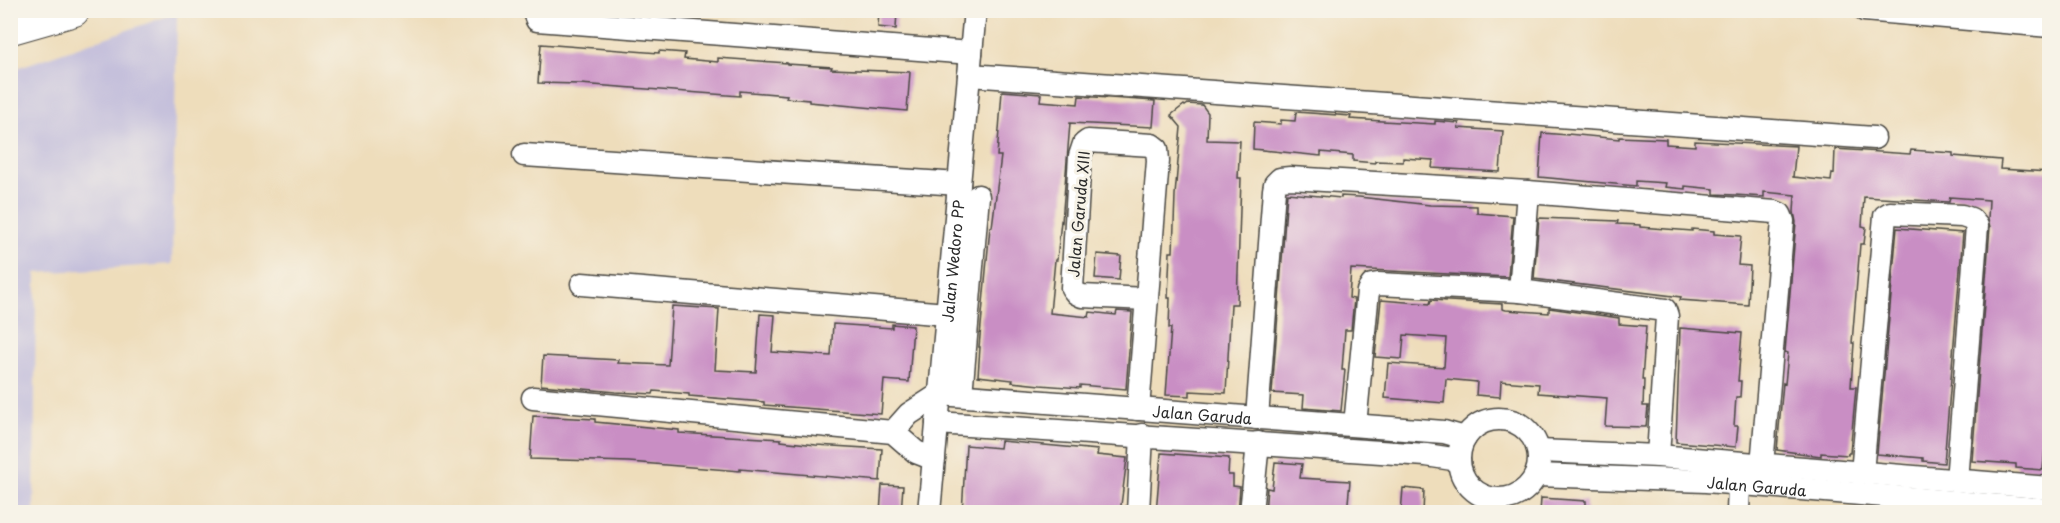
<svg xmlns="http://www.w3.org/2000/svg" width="2060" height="523" font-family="'Playpen Sans',sans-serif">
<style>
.industrial{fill:#c5c0db}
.building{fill:#c98ec4}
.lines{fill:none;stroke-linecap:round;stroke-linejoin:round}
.minor-casing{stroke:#484641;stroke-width:25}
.highway-casing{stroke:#484641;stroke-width:35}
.minor{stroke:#fff;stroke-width:22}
.highway{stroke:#fff;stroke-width:33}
.labels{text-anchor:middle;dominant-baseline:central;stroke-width:6;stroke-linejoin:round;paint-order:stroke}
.street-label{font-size:15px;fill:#2b2b2b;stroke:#f7f3e8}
</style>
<rect width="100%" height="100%" fill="#f7f3e8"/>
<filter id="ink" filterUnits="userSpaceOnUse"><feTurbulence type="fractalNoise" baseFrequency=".0167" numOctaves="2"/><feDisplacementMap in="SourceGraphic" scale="12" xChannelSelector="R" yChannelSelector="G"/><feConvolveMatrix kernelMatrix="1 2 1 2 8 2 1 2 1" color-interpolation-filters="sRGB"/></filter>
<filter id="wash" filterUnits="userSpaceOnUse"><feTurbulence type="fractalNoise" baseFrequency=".008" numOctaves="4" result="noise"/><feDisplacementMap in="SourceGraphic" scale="24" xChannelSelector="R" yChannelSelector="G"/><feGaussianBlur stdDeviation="1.35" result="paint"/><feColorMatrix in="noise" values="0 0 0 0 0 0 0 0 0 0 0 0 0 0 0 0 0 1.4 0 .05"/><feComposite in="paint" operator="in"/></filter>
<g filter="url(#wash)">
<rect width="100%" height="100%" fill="#edb"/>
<path class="industrial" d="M177,13L172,264L36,273L34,512H11V70Z"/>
<g id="blocks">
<path class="building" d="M879,10H897L896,29L878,27Z
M541,44L659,53V51L685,53L684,59L718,62V58L787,63V64L832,67L831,69L910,72L907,111L809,102V100L786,98L787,95L740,91V96L580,84L538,83Z
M1002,91L1041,94L1040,101L1078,104L1079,96L1155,101L1153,127L1070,123L1062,222L1061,221L1057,260H1055L1050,313L1089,317L1090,312L1116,315L1117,311L1132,312L1126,389L1080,385V388L1040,385L1012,382L1013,380L978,376L980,347H979L990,227H992L1001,156H997Z
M1188,104L1202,105L1208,113L1207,140L1240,141L1238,178H1241L1237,304H1231L1226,393L1190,391V396L1166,395L1171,328H1169L1170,298H1168L1170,252H1173L1175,195L1181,127L1171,115L1184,105L1185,106Z
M1296,112L1351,116L1350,119L1382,121L1435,124V121L1459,123L1458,128L1503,131L1500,172L1432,168L1433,160L1403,158V162L1375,161V163L1353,161V155L1321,152V156L1253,149L1254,122L1281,124V120L1295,121Z
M1542,133L1568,135V134L1619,139V137L1666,139V144L1695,146V141L1796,146L1793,177L1831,181L1832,173L1834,174L1835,149L1910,154L1911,150L1953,153V156L2001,160L2000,169L2049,172L2048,200H2049V402L2043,470L2016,468V464L1972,461L1990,227L1988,219L1989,200L1950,197L1949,202L1864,197L1862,226L1866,227L1864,244H1860L1852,343H1854L1851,387H1856L1850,453H1848V455L1821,453V456L1777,450L1783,383L1785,384L1788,353L1785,352L1796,222L1794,212L1795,195L1764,192V197L1735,195L1714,194V189L1685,186V189L1665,187L1666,183L1636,181V186L1539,177Z
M1287,193L1341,198V196L1359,197L1430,205L1477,206V213L1513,216L1508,277L1351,269L1349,298L1354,299L1351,330H1345L1342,370H1345L1341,411L1303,408L1304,395L1272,393Z
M1539,218L1618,221L1617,224L1640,225V227L1692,231V229L1714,231V234L1741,236L1738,265L1750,266L1748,305L1680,300L1681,297L1534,279Z
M1897,228L1963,233L1944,463L1923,461V458L1877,454Z
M1097,254L1121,256L1119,280L1095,278Z
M1381,300L1430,304L1431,300L1502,304V309L1506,310L1549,313V308L1619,318V324L1646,326L1642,380H1644L1643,406H1648L1646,427L1605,426L1607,398L1538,393L1539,384L1501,381L1500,397L1476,395L1477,382L1446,379L1444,403L1385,398L1388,363L1444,367L1446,338L1404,335L1402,359L1375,357Z
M672,306L719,309L715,370L756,372L760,314L775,315L772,352L831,356L833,324L892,328V324L913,326L909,382L884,380L881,414L764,405V402L689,396V394L654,391L653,394L616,392L541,385L543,356L619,360L618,363L668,365Z
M1680,328L1742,333L1738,381H1741L1740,397H1736L1734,426H1738L1736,447L1676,442Z
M533,416L595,419V422L679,430V433L781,439V441L816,445L882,449L880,481L740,469V471L629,462L530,459Z
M1001,441L1098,450L1097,455L1127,458L1120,513H962L966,445L1000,448Z
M1161,453L1229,458L1228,475H1233V486L1240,487L1238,513H1156Z
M1275,462L1302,464L1300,478L1350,481L1347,513H1265L1267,488L1272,489Z
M882,485L903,486L901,513H880Z
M1403,488L1424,490L1423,513H1401Z
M1541,498L1586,501V513H1540Z"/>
</g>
</g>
<g filter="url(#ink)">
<use href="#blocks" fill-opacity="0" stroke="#484641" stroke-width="1.5"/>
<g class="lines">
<g class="minor-casing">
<g id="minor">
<path d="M533,10L537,20L971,53"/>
<path d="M1864,10L2050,26"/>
<path d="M969,75L1874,138"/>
<path d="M524,155L959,184"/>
<path d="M582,284L947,314"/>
<path d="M1520,291L1528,192"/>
<path d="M961,395L978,196"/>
<path d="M533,398L893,432L916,452L934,459"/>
<path d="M1138,409L1158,161L1157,149L1152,145L1088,141L1084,144L1080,156L1072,288L1076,293L1082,296L1147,299"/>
<path d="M1257,418L1274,190L1275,184L1280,179L1290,178L1528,192L1775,212L1780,214L1783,221L1762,465"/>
<circle cx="1499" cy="459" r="40"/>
<path d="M937,423L1426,455L1459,460"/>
<path d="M1355,425L1368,291L1372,285L1378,284L1520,291L1665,310L1667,316L1658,456"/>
<path id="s1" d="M893,432L909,414L940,394L1444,432L1465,438"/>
<path d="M1539,451L1658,456L2050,488"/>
<path d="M1862,473L1885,216L1890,213L1962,216L1971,219L1977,226L1957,481"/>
<path id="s2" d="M1537,475L1706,481L2050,510"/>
<path id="s3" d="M929,512L975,10"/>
<path d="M1138,512L1142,435"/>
<path d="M1251,512L1258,443"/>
<path d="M1738,512L1739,484"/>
</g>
</g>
<g class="highway-casing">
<path id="highway" d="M10,28L73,10"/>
</g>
<use href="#minor" class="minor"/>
<use href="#highway" class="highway"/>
</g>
</g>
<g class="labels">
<g class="street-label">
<text transform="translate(1078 214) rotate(-85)">Jalan Garuda XIII</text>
<text stroke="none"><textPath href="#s3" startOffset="252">Jalan Wedoro PP</textPath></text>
<text stroke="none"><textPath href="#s1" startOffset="324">Jalan Garuda</textPath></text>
<text stroke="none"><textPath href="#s2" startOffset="220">Jalan Garuda</textPath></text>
</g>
</g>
<rect width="2060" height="523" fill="none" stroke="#f7f3e8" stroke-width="36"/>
</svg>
